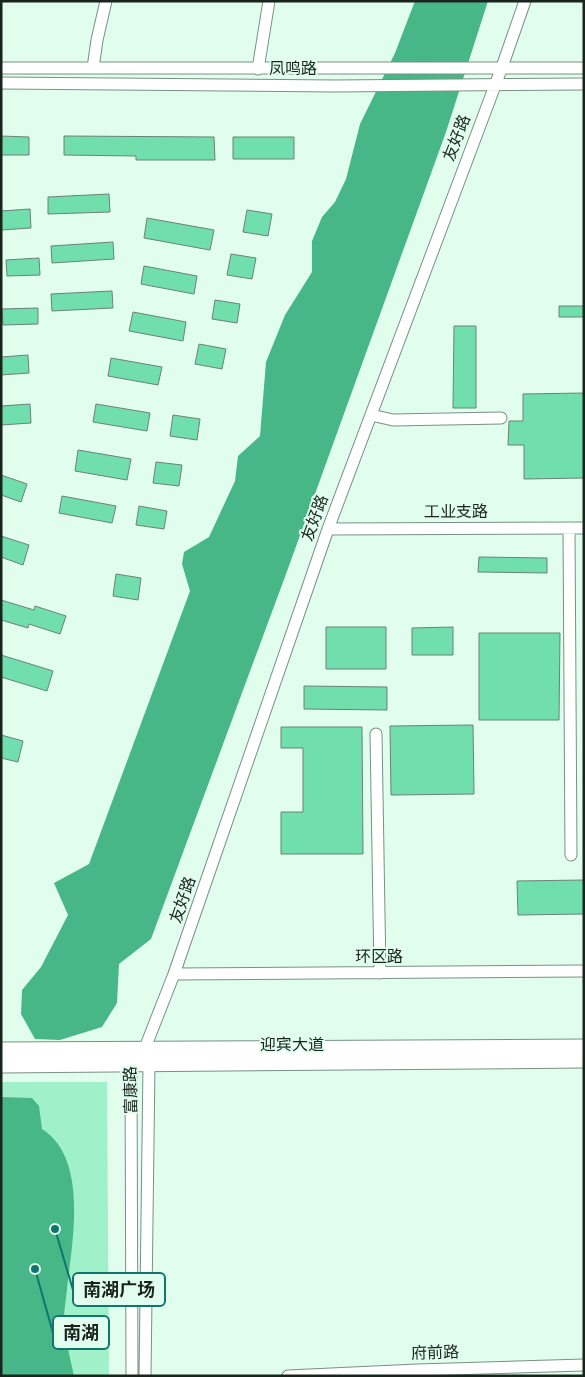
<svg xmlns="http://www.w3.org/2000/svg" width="585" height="1377" font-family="'Source Sans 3','Noto Sans SC',sans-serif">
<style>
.green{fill:#a0f1c9}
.water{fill:#47b788}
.building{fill:#71dead;stroke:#6a8376}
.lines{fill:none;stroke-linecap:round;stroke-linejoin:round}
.minor-casing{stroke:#789184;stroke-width:13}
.major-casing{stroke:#789184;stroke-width:17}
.minor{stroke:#fff;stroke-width:11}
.major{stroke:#fff;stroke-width:15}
.labels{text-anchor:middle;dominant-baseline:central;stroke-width:4;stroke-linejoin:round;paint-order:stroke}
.street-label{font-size:16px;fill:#1a241f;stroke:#e1fdee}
.leader{fill:none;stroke:#0f766e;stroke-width:2}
.callout-dot{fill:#0f766e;stroke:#e1fdee;stroke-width:2}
.callout{fill:#e1fdee;stroke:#0f766e;stroke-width:2}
.callout-label{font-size:18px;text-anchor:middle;font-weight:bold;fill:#1a241f}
</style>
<rect width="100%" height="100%" fill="#e1fdee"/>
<path class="green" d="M1,1082H107L109,1376H1Z"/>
<path class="water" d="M415,1H488L446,132L286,574L151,939L119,964L117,1003L102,1027L60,1040L35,1039L21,1014L22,990L41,967L68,915L54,883L89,864L190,591L182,564L184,552L209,537L235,481L238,456L260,436L266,362L285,315L312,272V241L322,217L335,202L346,179L360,124L395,53Z
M1,1097L32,1098L39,1106L42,1129C89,1159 72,1242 67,1289C66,1299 64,1310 64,1319C65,1338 70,1357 74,1376H1Z"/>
<path class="building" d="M1,136L29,137V155H1Z
M64,136L214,137L215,160H136V156L64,155Z
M233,137H294V159H233Z
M109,194L110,212L48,214V197Z
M30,209L31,228L1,230V211Z
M247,210L272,214L268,236L243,232Z
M147,218L214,230L210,250L144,238Z
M113,242L114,259L52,263L51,246Z
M231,254L256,258L252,279L227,275Z
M39,258L40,275L7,276L6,260Z
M144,266L197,276L194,294L141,284Z
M112,291L113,308L52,311L51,294Z
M215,300L240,304L237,323L212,319Z
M559,306H584V317H559Z
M38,308V324L3,325L2,309Z
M133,312L186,322L183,341L129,331Z
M454,326H476V408H453Z
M199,344L226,349L222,369L195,364Z
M28,355L29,373L1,375V357Z
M111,358L162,367L158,385L108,376Z
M584,393V478L524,479V445H508L509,421H523V394Z
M30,404L31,423L1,425V406Z
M96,404L150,413L147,431L93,422Z
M173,415L200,419L197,440L170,436Z
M78,450L131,459L127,480L75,471Z
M156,462L182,465L179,486L153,483Z
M1,475L27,484L21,502L1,495Z
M62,496L116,506L112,523L59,513Z
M139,506L167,511L164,529L136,525Z
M1,536L29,545L23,565L1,557Z
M479,557L547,558V573L478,572Z
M116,574L141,578L138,600L113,596Z
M1,600L34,610L35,606L66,616L60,634L29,624L28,628L1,620Z
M326,627H386V669H326Z
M453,627V655H412V628Z
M479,633H560L559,720H479Z
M1,655L53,671L47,691L1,677Z
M304,686L387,687V710L304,709Z
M473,725L474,794L391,795L390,726Z
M281,727H362L363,854H281V812H303V748H281Z
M1,735L23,741L18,762L1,758Z
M584,880V914L518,915L517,881Z"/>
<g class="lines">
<g class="minor-casing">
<path id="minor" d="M1,68H584
M93,68L97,40L106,1
M258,69L269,1
M1,83L335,86L584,84
M371,415L393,420L501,418
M569,528L571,855
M328,529L584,528
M376,734L380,973
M174,974L584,971
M132,1376L131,1064L145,1048L174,974L328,529L502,67L525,1
M145,1376L149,1064L147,1058
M288,1376L417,1370L584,1365"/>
</g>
<g class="major-casing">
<path id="major" d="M1,1050L584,1047
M1,1065L584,1060"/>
</g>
<use href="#minor" class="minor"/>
<use href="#major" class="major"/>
</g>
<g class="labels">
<g class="street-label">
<text x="293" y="69">凤鸣路</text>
<text transform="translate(457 138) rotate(-69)">友好路</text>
<text x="456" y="512">工业支路</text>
<text transform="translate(315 518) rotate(-70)">友好路</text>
<text transform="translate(183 900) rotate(-71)">友好路</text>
<text x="379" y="957">环区路</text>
<text x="292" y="1045">迎宾大道</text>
<text transform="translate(131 1090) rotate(-91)">富康路</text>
<text transform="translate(435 1353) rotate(-2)">府前路</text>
</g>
</g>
<path class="leader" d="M55 1229L73 1290M35 1269L53 1333"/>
<g class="callout-dot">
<circle cx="55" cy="1229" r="5"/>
<circle cx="35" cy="1269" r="5"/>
</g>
<g class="callout">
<rect x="73" y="1273" width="92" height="33" rx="5"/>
<rect x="53" y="1316" width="56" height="33" rx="5"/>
</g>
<g class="callout-label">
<text x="119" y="1296">南湖广场</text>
<text x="81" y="1339">南湖</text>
</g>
<rect width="585" height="1377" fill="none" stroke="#1a241f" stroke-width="5"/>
</svg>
